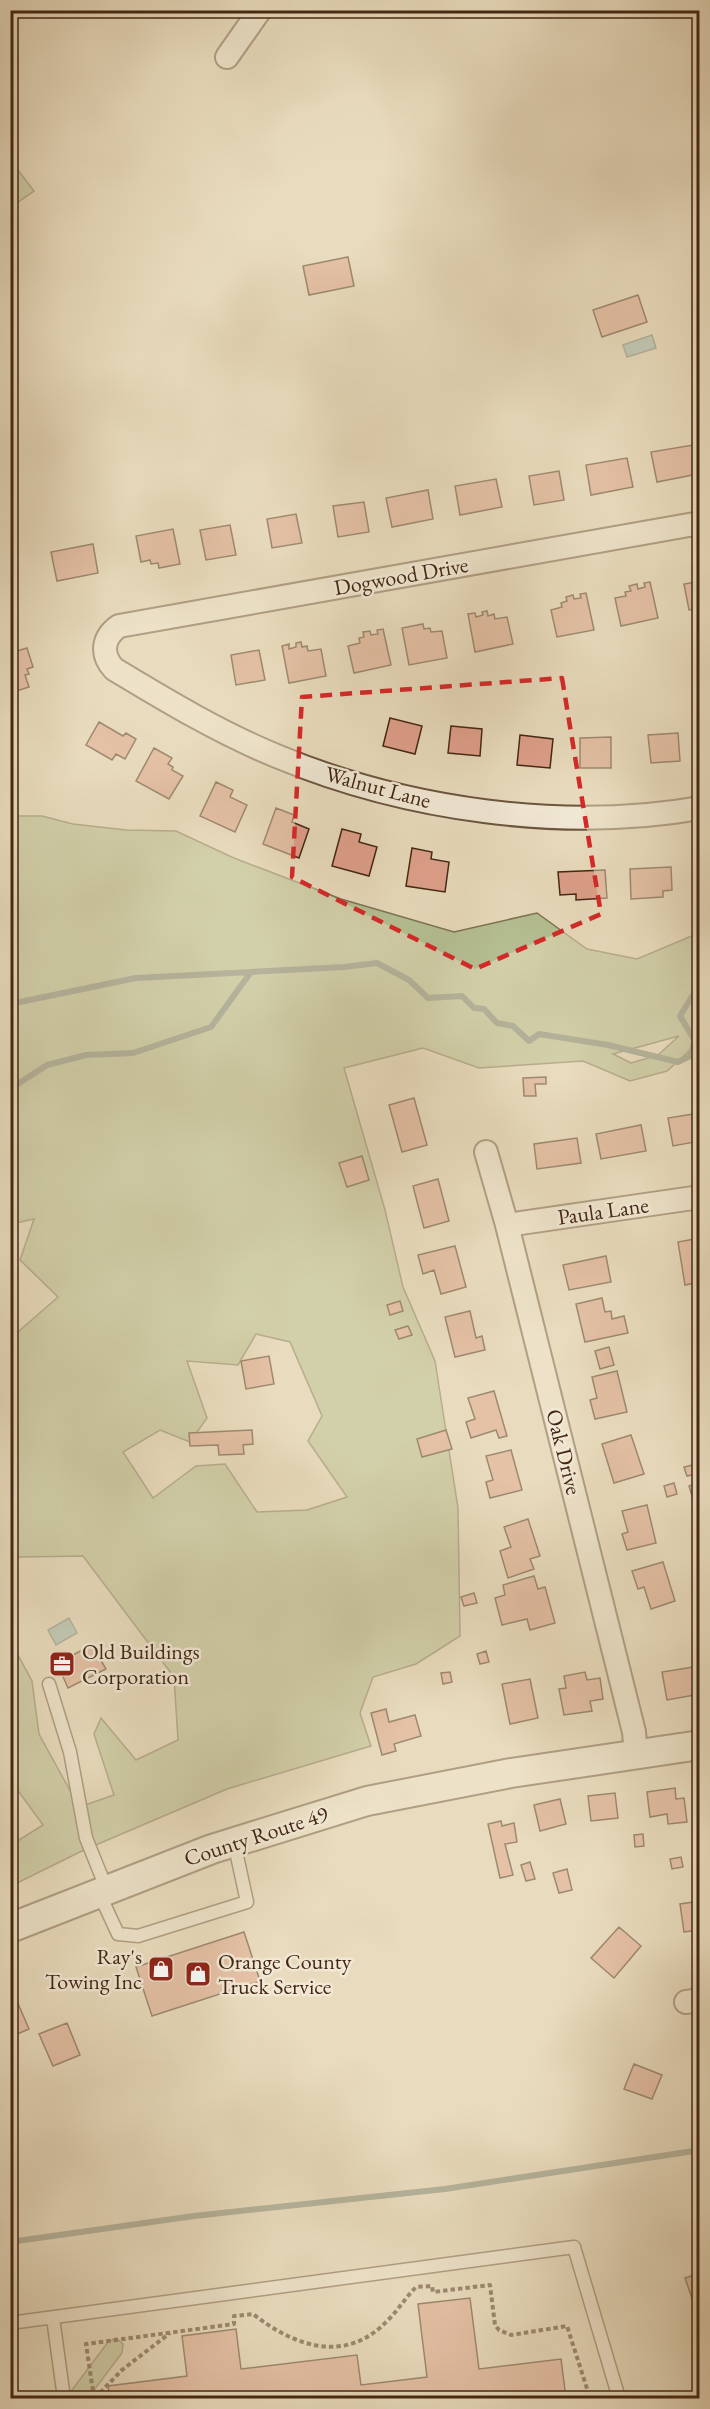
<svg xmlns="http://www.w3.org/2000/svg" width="710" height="2409" font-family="'EB Garamond',serif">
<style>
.green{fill:#b5c093;stroke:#7c7453;stroke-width:1.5;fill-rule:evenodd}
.water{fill:#97bbb5;stroke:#758074;stroke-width:1.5}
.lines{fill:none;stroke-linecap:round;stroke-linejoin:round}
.stream{stroke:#758074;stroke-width:6}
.building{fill:#dfa08b;stroke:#432713;stroke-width:1.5}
.service-casing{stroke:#6c543e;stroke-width:15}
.minor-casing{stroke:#6c543e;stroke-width:26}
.tertiary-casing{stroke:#6c543e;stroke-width:32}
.path{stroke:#432713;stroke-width:4;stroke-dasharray:4.5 3;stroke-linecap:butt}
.service{stroke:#f1e8d5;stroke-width:12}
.minor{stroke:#f1e8d5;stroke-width:22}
.tertiary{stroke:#f1e8d5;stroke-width:28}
.marked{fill:none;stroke:#d62828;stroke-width:4.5;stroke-dasharray:12 8;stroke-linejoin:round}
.labels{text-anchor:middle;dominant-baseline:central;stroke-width:5;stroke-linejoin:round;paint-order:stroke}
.street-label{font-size:22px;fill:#432713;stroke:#f1e8d5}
.poi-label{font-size:22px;fill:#432713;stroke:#f1e8d5;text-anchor:start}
</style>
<rect width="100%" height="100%" fill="#e9dcbe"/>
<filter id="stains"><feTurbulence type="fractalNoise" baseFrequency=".00333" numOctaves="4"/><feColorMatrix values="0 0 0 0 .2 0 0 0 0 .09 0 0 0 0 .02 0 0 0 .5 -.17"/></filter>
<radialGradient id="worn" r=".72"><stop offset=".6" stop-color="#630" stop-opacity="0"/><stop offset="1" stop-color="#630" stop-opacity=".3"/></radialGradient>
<path class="green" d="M11,161L34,191L11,207Z
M11,816H42L73,824L126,830L176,831L234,858L341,899L454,932L537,913L587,949L637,959L699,933V1042L667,1071L630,1081L583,1061L479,1068L423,1048L344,1068L385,1210L403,1287L435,1361L458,1508L460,1636L416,1664L373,1677L360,1713L371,1746L227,1789L84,1850L11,1886V1845L43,1825L11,1781V1642L32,1681L39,1734L79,1807L114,1795L94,1734L101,1718L136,1760L178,1740L174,1677L83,1556L20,1557L11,1562V1338L58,1297L20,1260L34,1219L11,1224ZM679,1036L658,1055L631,1063L613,1054ZM256,1334L290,1342L322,1416L308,1441L347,1497L307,1510L257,1512L225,1464L196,1466L153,1498L123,1452L160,1430L190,1442L207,1418L187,1361L238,1365Z
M116,2338L123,2344L122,2353L88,2398H66L108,2342Z"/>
<path class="water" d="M652,335L656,348L627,357L623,345Z
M69,1618L77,1633L56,1645L48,1630Z"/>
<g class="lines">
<path class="stream" d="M10,1004L136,978L251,972
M10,1089L47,1065L86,1055L133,1053L211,1027L251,972L344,967L377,963L409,980L428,998L462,996L474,1008L484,1009L497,1023L513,1026L529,1041L539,1034L608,1045L678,1062L690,1056L695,1041L680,1016L693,995L700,992
M10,2242L194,2216L445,2189L700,2150"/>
</g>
<path class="building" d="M348,257L354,286L309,295L303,266Z
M638,295L647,322L602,337L593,310Z
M693,445L698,474L657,482L651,452Z
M627,458L633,487L591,495L586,465Z
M559,471L564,500L534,505L529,476Z
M496,479L502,507L460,515L455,486Z
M428,490L433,519L392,527L386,498Z
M364,502L369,532L338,537L333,506Z
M296,514L302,543L272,548L267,519Z
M230,525L236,555L206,560L200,530Z
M173,529L180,564L159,568L158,563L151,564L150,560L141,562L136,536Z
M93,544L98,573L57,581L51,552Z
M695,577H700V608L689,610L684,584L696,582Z
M650,582L658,618L621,626L615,598L626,596L625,592L631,591L629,586L637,584L638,589L645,587L644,583Z
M586,593L594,630L557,637L551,610L562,607L561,603L567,601L566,597L573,595L574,599L581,598L580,594Z
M487,611L488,616L494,614L495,619L507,617L513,644L475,652L468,614L475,613L476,617L483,615L482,612Z
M423,624L424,629L430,628L431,632L442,631L447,658L409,665L402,628Z
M383,629L391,665L354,673L348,646L360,643L359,638L364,637L363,632L370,631L371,635L378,634L377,630Z
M301,642L302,647L307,646L308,651L321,649L326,676L289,683L282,646L289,644V649L296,647V643Z
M27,648L33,667L27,669L29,674L25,675L29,687L10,693V653Z
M259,650L265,680L236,685L231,655Z
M390,718L422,726L415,754L383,746Z
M99,722L123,736L126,733L136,739L125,759L116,754L112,760L86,745Z
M451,726L482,729L480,756L448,753Z
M678,733L680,761L651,763L648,735Z
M520,735L553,739L550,768L517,765Z
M611,737V768H580V738Z
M154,748L172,758L168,764L173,767L172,770L183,776L169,799L136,781Z
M216,782L233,790L230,797L247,805L235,832L200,816Z
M276,808L294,815L292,822L309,829L299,858L263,844Z
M342,829L361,834L359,842L377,847L369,876L332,866Z
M412,848L432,852L431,859L449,862L445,892L406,886Z
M700,864V891H697L693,865Z
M671,867L672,890L663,891V897L631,899L630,869Z
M605,870L607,898L576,900V894L560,895L558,872Z
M546,1077V1084H535L536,1096H524L523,1078Z
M414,1098L427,1145L402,1152L389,1105Z
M700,1113V1141L673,1146L668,1118Z
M641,1125L646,1151L601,1159L596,1134Z
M577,1138L581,1163L537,1169L534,1144Z
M362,1156L369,1180L347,1187L339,1163Z
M438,1179L449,1221L424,1228L413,1186Z
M700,1238V1282L685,1285L678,1242Z
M455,1246L466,1287L441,1294L434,1270L423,1274L418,1255Z
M606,1256L611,1282L569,1290L563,1265Z
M602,1298L605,1312L611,1311L612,1319L624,1316L628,1333L585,1342L576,1304Z
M400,1301L403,1311L390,1315L387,1305Z
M470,1311L476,1338L482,1336L485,1350L455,1357L445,1317Z
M408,1326L412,1335L399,1339L395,1330Z
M609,1347L614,1365L600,1369L595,1351Z
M269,1356L274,1384L246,1389L241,1361Z
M617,1371L627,1412L595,1419L590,1400L597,1398L592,1377Z
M494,1391L507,1436L499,1438L496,1430L471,1438L466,1422L475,1419L468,1398Z
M252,1430L253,1444L243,1445L244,1454L219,1455L218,1445L190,1446L189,1433Z
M446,1430L452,1449L422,1457L417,1439Z
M631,1435L644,1474L614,1483L602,1444Z
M511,1450L522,1490L490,1498L486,1482L493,1480L486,1456Z
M693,1465L696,1474L687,1476L684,1467Z
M674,1483L677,1494L667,1497L664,1486Z
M698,1483L700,1494L692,1496L689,1486Z
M647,1505L656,1543L627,1550L622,1534L628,1532L622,1511Z
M528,1519L540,1556L530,1559L534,1569L508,1578L500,1551L511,1547L504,1527Z
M663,1562L675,1601L651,1609L644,1587L638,1589L632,1571Z
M534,1576L538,1589L545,1587L555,1623L530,1630L527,1619L502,1625L495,1598L505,1595L503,1585Z
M474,1593L477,1603L464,1606L461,1597Z
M92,1645L106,1669L68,1688L57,1663Z
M486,1651L489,1662L480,1664L477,1654Z
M700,1666V1694L667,1700L662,1672Z
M450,1672L452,1682L443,1684L441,1673Z
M585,1672L587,1680L600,1678L603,1699L590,1701L592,1711L564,1715L559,1689L566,1688L564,1676Z
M530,1679L538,1718L510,1724L502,1684Z
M386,1709L389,1722L415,1715L421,1736L394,1744L396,1751L382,1755L371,1713Z
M675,1788L676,1799L684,1798L687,1822L668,1824L667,1814L650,1817L647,1792Z
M615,1793L618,1818L591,1821L588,1796Z
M560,1799L566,1824L540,1831L534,1805Z
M501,1821L502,1826L514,1823L517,1842L505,1844L513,1875L500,1878L488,1824Z
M643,1834L644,1846L635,1847L634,1835Z
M681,1857L683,1867L672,1869L670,1859Z
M530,1862L535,1879L526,1881L521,1865Z
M567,1869L572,1890L559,1893L553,1873Z
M700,1901V1930L684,1932L680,1904Z
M619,1927L641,1946L614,1978L591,1958Z
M244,1932L260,1981L152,2016L136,1967Z
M10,1985L29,2029L10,2037Z
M67,2023L80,2055L53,2066L39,2034Z
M634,2064L662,2075L652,2099L624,2089Z
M700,2273V2316H698L685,2278Z
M470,2298L479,2369L561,2359L566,2398H110L108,2386L187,2376L182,2336L236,2329L241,2369L357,2355L361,2385L427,2377L418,2304Z"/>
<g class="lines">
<g class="service-casing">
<path id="service" d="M49,1684L70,1752L86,1838L107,1890
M99,1893L118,1934L138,1936L247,1902L234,1842
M53,2318L64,2398
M10,2323L574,2247L619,2398"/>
</g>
<g class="minor-casing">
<path id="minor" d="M227,57L260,10
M700,523L119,626C103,637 100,654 114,669C167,701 222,734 279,757C407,810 564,832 700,808
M486,1152L507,1225L634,1732L636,1754
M507,1225L700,1197
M686,2002L700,2000"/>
</g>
<g class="tertiary-casing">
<path id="tertiary" d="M10,1928L212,1849L367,1801L511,1773L700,1745"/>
</g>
<path class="path" d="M94,2398L86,2344L234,2324V2316L253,2314C295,2347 347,2365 389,2319C399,2309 406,2297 416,2287L432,2286L433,2292L490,2285L495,2325L499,2330L511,2335L567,2326L590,2398
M95,2398L122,2370L170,2333"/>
<use href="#service" class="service"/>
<use href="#minor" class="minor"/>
<use href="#tertiary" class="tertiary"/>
</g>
<path d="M0 0H710V2409H0ZM562,678L601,914L475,969L292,877L302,697Z" fill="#e9dcbe" fill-opacity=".55" fill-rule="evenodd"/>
<path class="marked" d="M562,678L601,914L475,969L292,877L302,697Z"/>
<defs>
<g id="office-square" transform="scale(1.35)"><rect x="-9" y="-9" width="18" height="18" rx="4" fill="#8f2418" stroke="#f1e8d5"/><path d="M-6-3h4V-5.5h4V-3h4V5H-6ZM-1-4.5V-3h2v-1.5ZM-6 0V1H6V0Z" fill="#fff"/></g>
<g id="shop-square" transform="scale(1.35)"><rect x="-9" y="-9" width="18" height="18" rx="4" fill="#8f2418" stroke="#f1e8d5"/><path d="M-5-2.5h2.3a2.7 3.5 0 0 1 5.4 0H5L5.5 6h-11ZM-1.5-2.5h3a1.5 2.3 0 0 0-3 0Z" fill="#fff"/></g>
</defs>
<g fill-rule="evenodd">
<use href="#office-square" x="62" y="1664"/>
<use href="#shop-square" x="161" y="1969"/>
<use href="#shop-square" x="198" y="1974"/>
</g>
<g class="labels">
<g class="street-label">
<text transform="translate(401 576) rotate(-10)">Dogwood Drive</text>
<text transform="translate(378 787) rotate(15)">Walnut Lane</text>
<text transform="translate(603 1211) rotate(-8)">Paula Lane</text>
<text transform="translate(564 1452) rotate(76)">Oak Drive</text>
<text transform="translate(256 1836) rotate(-18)">County Route 49</text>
</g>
<g class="poi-label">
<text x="82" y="1651">Old Buildings<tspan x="82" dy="25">Corporation</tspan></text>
<text x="142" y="1956" text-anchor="end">Ray's<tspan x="142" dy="25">Towing Inc</tspan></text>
<text x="218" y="1961">Orange County<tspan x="218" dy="25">Truck Service</tspan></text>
</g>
</g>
<rect width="710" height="2409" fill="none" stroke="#e9dcbe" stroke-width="36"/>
<rect x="12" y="12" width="686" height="2385" fill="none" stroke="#432713" stroke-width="3"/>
<rect x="18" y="18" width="674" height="2373" fill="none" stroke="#432713" stroke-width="1.5"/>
<rect width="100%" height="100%" filter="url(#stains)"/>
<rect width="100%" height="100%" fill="url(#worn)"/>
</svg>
